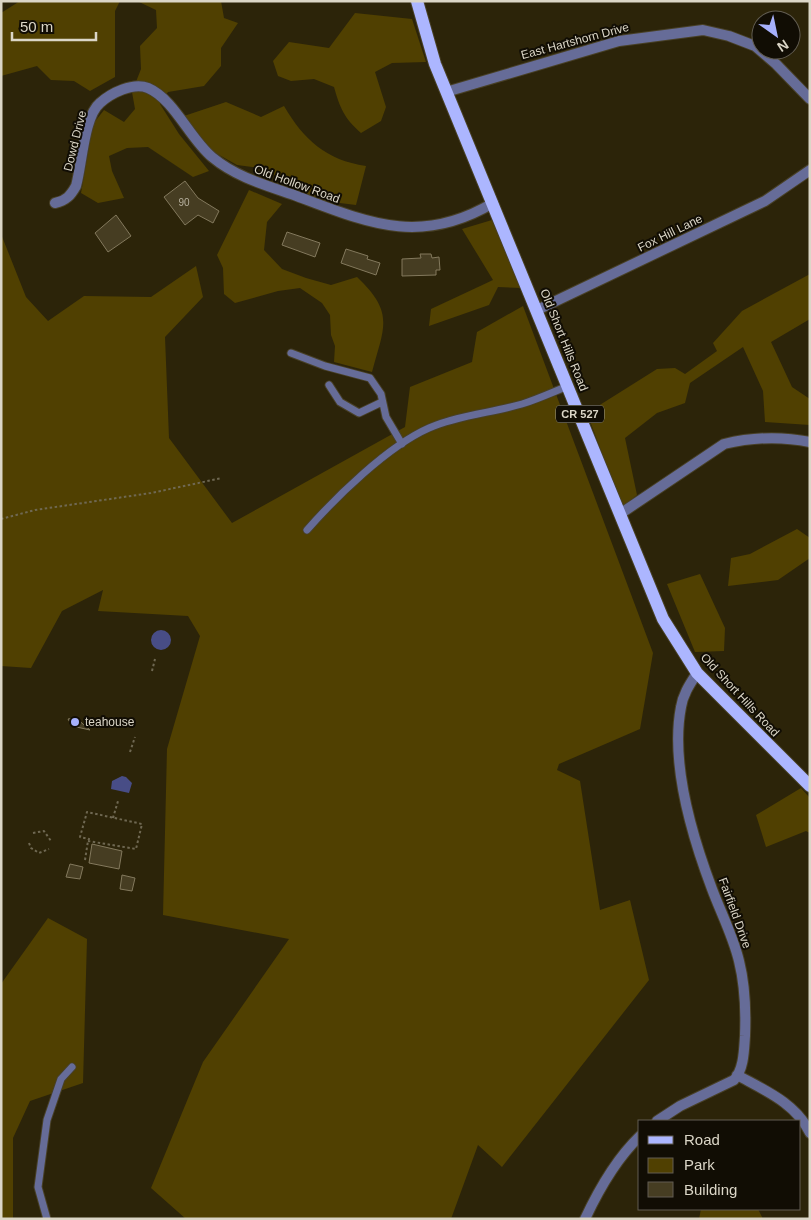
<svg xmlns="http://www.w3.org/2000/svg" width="811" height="1220" font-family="Arial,sans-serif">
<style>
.green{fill:#504001}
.water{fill:#484d86}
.building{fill:#463d22;stroke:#83795d}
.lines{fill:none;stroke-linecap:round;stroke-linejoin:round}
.service-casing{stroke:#484027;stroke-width:9}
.minor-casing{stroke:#484027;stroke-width:12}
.primary-casing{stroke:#484027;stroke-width:14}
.path{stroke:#6f6852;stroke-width:2;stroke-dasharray:2.5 2.5;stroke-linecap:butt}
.service{stroke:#666c98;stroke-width:7}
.minor{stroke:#666c98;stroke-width:10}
.primary{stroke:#acb6ff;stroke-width:12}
.poi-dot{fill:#a7b1fc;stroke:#110d04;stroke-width:2}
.labels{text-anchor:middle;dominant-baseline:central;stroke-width:4;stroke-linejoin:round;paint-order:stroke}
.number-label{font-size:10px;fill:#b6b09e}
.shield{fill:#110d04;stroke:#9e9a8c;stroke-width:1}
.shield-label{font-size:11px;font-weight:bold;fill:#dbd6c7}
.street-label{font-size:12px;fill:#dbd6c7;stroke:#110d04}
.poi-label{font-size:12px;fill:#dbd6c7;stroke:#110d04;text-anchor:start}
</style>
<rect width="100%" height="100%" fill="#2c2409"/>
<path class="green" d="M20,1H120L115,11V77L90,91L74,81L51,80L37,66L1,76V13Z
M137,1H221L224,18L238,23L221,48V66L204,86L168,92L160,104L179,134L209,171L193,177L148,147L127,148L109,156L112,171L124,198L98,203L81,193L93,124L104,110L124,122L135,109L132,92L141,69L140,46L157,28L156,10Z
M355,13L412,19L426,62L392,63L375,72L386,107L381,121L361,133C344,118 340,108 334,87L314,79L291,81L278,76L273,61L289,42L329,48Z
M226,102L261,117L284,106C304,140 326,160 366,166L356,205L324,201L288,186L267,169L237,165L205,147L184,116Z
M249,190L282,204L267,222L264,250L282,269L306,278L331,285L357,277C395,313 384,327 372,372L334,362L335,346L331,335L330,315L322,303L300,288L278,291L235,303L224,294L223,268L217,255Z
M492,220L522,288L498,287L489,305L429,326L431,309L493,280L462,229Z
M1,234L26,297L48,321L84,296L151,297L196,266L203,297L165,337L169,438L232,523L405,427L410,387L472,362L477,332L523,306L653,653L640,729L559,764L557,770L580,781L600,910L630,900L649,980L502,1167L478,1145L451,1219H186L151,1188L203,1062L289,939L163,915L167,749L200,636L188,616L98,611L103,590L62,611L31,668L1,666Z
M810,274V319L771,342L792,387L810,399V425L765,422L763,391L743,347L690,383L685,403L657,413L625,438L637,495L622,507L587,413L657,369L675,368L685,374L717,351L713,343L742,311Z
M797,529L810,538V558L778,580L728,586L731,558L750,554Z
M700,574L725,628L724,651L695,652L667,584Z
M801,788L810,798V833L806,831L766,847L756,815Z
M48,918L87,939L83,1083L30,1101L13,1138V1219H1V984Z
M701,1209H758L763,1219H699Z"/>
<path class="water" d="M151 640a10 10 0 1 1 20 0a10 10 0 1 1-20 0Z
M122,776L126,777L132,783L129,793L111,789L112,781Z"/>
<path class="building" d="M185,181L198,198L219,211L213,223L198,215L185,225L164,197Z
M116,215L131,236L108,252L95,233Z
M287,232L320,243L315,257L282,245Z
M346,249L368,256L367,259L380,263L376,275L341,263Z
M420,254H431L432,258L439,257L440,270H436V275L402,276V259L421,258Z
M76,718L90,730L72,726L68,719Z
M92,844L122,851L119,869L89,863Z
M70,864L83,867L80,879L66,877Z
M122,875L135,878L132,891L120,889Z"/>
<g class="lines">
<g class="service-casing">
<path id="service" d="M291,353L325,366L370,378L381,394L386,417L402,444
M329,385L340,402L359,413L382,402
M307,530C336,497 388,446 429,428C459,415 491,413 522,404C538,399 553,392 568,386
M47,1219L38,1187L47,1120L61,1079L72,1067"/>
</g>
<g class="minor-casing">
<path id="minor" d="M446,92L619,41L703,30L729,36L755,46L776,64L810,99
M55,203C66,201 71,195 76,186C82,165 84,116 100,103C111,93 133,82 148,88C174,99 190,139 212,157C236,177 265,185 294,195C366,222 419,247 493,203
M537,310L765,201L810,170
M620,514L724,444C753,437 780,436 810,442
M737,1075C764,1090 796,1103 810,1133
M657,1121L680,1106L734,1080C744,1069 744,1050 745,1036C746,1011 745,985 739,961C733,936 721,913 712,889C692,836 670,764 681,707C683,694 690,684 697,673
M585,1219C599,1189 616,1159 640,1136"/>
</g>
<g class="primary-casing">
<path id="primary" d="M417,1L435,64L663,619L697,673L810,786"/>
</g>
<path class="path" d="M1,519L35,510L151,493L222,478
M152,671L155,659
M130,752L135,737
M113,818L118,801
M33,833L44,831L51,841
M29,843L31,848L39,853L49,849
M85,860L88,841L89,839L80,837L87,812L142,824L136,849L88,841"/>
<use href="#service" class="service"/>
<use href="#minor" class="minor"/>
<use href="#primary" class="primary"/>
</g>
<circle class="poi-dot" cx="75" cy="722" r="5"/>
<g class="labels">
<g class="number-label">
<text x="184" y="202">90</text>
</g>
<rect class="shield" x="556" y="405.5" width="48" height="17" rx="4"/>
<g class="shield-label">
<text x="580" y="414">CR 527</text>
</g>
<g class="street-label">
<text transform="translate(575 41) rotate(-15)">East Hartshorn Drive</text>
<text transform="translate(75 141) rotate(-76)">Dowd Drive</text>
<text transform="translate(297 184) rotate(20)">Old Hollow Road</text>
<text transform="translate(670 233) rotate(-26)">Fox Hill Lane</text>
<text transform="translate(564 340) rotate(68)">Old Short Hills Road</text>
<text transform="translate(740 695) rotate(47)">Old Short Hills Road</text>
<text transform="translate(735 913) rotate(70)">Fairfield Drive</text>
</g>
<g class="poi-label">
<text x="85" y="722">teahouse</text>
</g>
</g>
<rect width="811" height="1220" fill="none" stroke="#dbd6c7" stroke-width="5"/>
<rect x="638" y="1120" width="162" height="90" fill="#110d04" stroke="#625d52"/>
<rect x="648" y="1136" width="25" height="8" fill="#acb6ff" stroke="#625d52"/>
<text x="684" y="1145" font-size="15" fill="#dbd6c7">Road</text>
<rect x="648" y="1158" width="25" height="15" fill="#504001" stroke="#625d52"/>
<text x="684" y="1170" font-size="15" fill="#dbd6c7">Park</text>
<rect x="648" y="1182" width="25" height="15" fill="#463d22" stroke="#625d52"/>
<text x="684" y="1195" font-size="15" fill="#dbd6c7">Building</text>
<g transform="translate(776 35) rotate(147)"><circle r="24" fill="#110d04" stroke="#625d52"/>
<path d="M0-4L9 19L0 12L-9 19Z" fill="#a7b1fc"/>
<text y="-8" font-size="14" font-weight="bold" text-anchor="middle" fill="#dbd6c7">N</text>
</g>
<path d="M12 32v8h84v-8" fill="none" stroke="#dbd6c7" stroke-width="2.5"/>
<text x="20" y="32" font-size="15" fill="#dbd6c7" stroke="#110d04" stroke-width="4" paint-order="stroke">50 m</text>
</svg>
